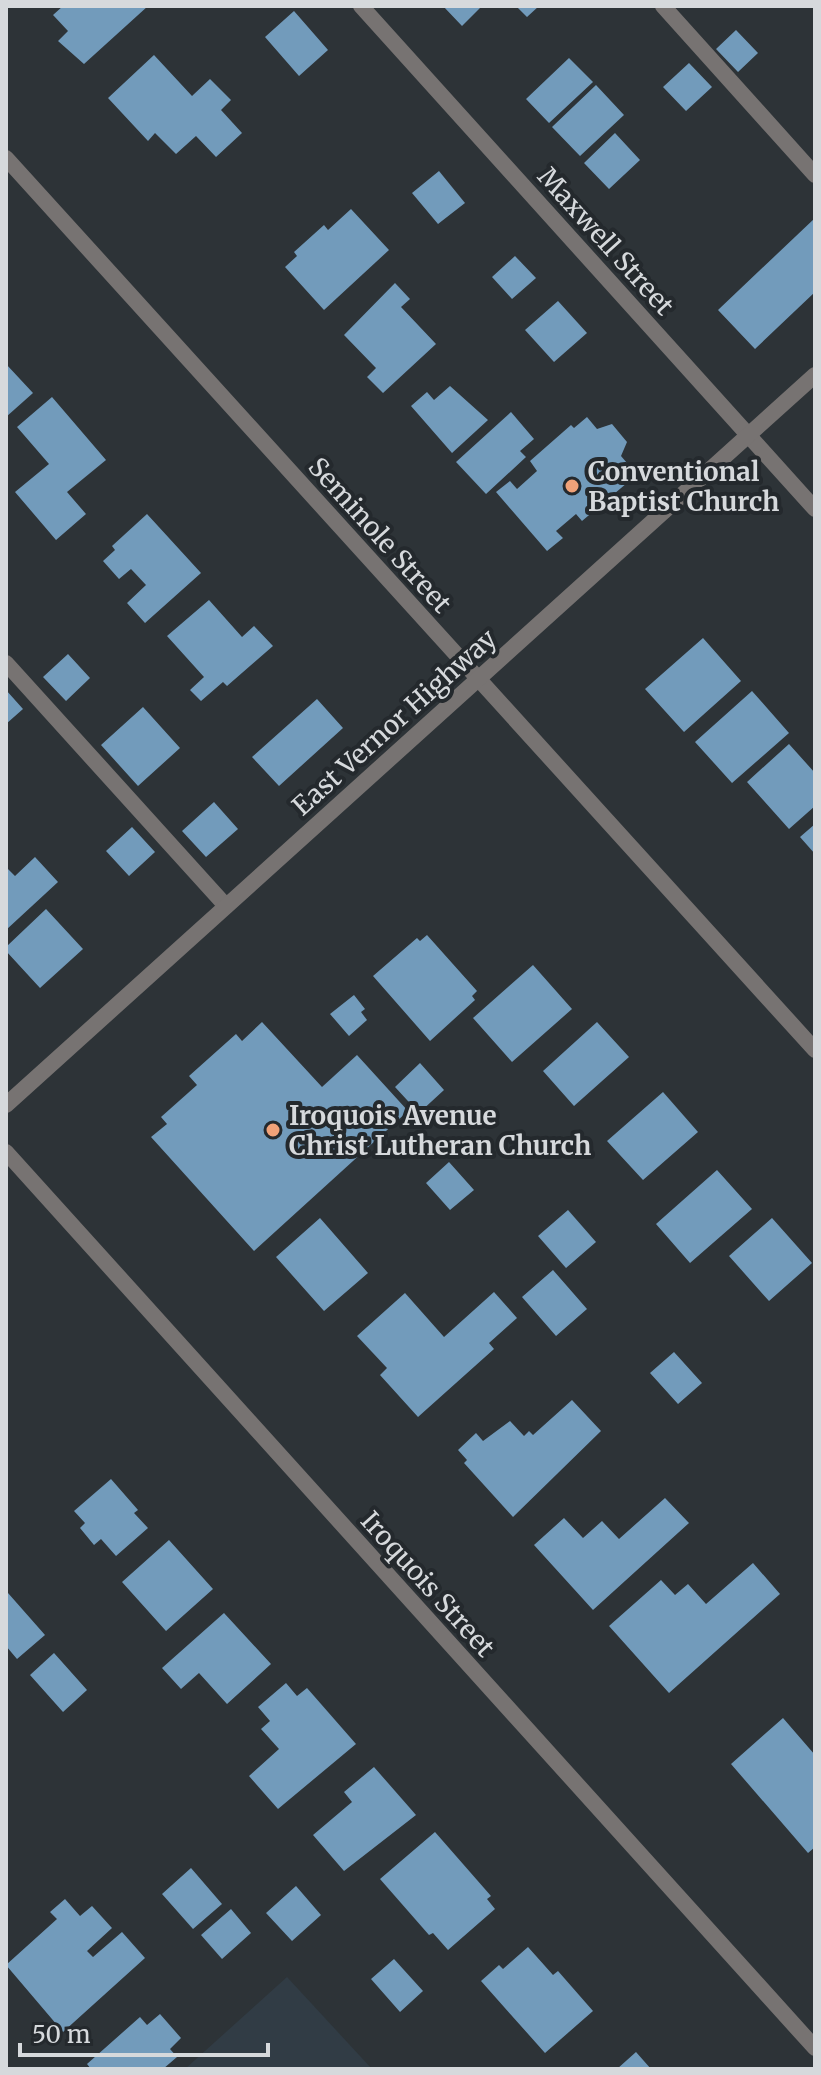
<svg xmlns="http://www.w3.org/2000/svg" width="821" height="2075" font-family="Merriweather,serif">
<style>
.built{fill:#313c45}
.building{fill:#729bbb}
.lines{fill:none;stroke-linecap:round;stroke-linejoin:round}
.service{stroke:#777372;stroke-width:16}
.minor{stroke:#777372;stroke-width:16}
.tertiary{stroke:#777372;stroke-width:16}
.poi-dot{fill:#f0a279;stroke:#24292d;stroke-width:3}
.labels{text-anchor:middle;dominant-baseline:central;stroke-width:8;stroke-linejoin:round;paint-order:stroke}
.street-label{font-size:26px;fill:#d6d9dc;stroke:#24292d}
.poi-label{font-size:26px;font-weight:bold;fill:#d6d9dc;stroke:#24292d;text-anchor:start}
</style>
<rect width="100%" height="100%" fill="#2d3337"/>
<path class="built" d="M287,1977L372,2069H185Z"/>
<path class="building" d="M63,6H148L84,64L58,41L68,31L53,15Z
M443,6H482L462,26Z
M516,6H539L527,17Z
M294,11L328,50L299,76L265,37Z
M736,30L758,53L738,72L716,49Z
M154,55L192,96L210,79L231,100L221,110L242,133L216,157L196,136L176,154L155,133L148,141L108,98Z
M569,58L593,82L549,123L526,99Z
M689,63L712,87L686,111L663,87Z
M596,85L624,115L580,156L552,127Z
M615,133L640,160L609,189L584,163Z
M439,171L465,203L438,224L412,193Z
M351,209L389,250L324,310L285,267L297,256L294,252L324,225L328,230Z
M815,218V292L755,349L718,310Z
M515,256L536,278L512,299L492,277Z
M395,283L410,299L401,307L436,344L383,393L367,377L376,368L344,335Z
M558,301L587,333L554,362L525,330Z
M6,364L33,393L6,417Z
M450,386L488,420L452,453L411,406L427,392L434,400Z
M52,397L106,460L67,492L86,514L56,540L15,492L49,464L17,427Z
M511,412L534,439L520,451L526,457L486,494L456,462Z
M587,417L597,429L612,424L627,442L621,456L633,470L622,479L627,483L582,521L576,514L556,531L563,538L547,551L496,492L510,481L517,489L537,471L530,461L571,425L574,428Z
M147,514L201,573L145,623L127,603L146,585L131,569L119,579L103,561L115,550L112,546Z
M209,600L242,637L254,626L273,646L227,686L223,682L201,701L190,690L204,677L167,636Z
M703,638L741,681L684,732L645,689Z
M68,654L90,678L66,701L43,677Z
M6,690L23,709L6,724Z
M752,691L789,733L732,783L695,742Z
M317,699L343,728L279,786L252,757Z
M143,707L180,748L138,786L101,745Z
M789,744L815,773V806L789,829L747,782Z
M214,802L238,829L206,857L182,831Z
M815,824V854L800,837Z
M132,827L155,852L129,876L106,851Z
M35,857L58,882L6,930V867L15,876Z
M46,909L83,949L40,988L6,951V947Z
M427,935L477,991L472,996L475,1000L430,1041L373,976L417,938L420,941Z
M533,965L572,1009L512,1062L473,1018Z
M354,995L365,1009L361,1012L367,1020L349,1036L330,1014Z
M262,1022L322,1087L357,1055L408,1111L254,1251L151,1137L167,1124L161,1117L197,1085L189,1076L236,1034L242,1041Z
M597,1022L629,1057L574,1106L543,1071Z
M420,1063L444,1090L419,1113L395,1087Z
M663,1092L698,1132L643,1180L607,1141Z
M449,1162L474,1190L450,1210L426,1183Z
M717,1170L752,1209L690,1263L656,1224Z
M568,1210L596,1242L566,1268L538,1236Z
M320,1218L368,1273L324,1311L276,1257Z
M772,1218L812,1263L769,1301L729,1256Z
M553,1270L587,1309L556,1336L522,1297Z
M494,1292L517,1318L489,1343L494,1349L418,1417L380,1375L387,1368L357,1336L405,1293L444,1337Z
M674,1352L702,1383L678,1404L650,1373Z
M572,1400L601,1431L513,1517L464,1463L467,1460L458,1450L476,1433L483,1441L510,1421L524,1436L529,1431L533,1435Z
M111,1479L138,1510L134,1513L148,1528L116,1556L101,1539L94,1545L80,1528L85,1523L74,1511Z
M665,1498L689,1523L593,1610L534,1545L564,1518L583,1538L602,1521L619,1539Z
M169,1540L213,1589L166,1631L122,1582Z
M753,1563L780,1594L669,1693L609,1626L661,1580L675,1595L688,1584L706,1604Z
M8,1593L45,1635L17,1659L6,1646Z
M224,1613L271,1664L227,1704L199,1673L181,1689L162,1668Z
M54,1653L87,1690L63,1712L30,1675Z
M286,1683L297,1696L307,1688L356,1744L278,1809L249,1776L279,1749L261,1729L270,1721L258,1707Z
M783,1718L815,1755V1847L808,1853L731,1764Z
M374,1767L416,1815L344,1871L313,1835L352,1802L344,1792Z
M435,1832L491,1896L487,1899L495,1909L448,1950L433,1933L429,1935L380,1879Z
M191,1868L222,1904L193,1929L162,1894Z
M296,1886L321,1915L292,1941L266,1913Z
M65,1899L80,1916L92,1906L112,1928L87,1951L93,1957L122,1932L145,1958L63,2032L6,1965L57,1919L50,1912Z
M231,1909L251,1933L222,1959L201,1935Z
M528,1947L553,1975L558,1971L593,2011L545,2053L481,1981L499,1965L503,1969Z
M394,1959L423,1991L400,2012L371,1979Z
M160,2014L181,2038L170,2049L177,2057L163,2069H91L87,2064L140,2017L147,2025Z
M636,2052L651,2069H617Z"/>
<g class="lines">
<path class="service" d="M663,6L815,175
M6,663L226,906"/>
<path class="minor" d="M361,6L815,509
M6,158L815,1050
M6,1152L815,2048"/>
<path class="tertiary" d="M6,1105L815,375"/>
</g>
<g class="poi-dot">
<circle cx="572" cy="486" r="8"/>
<circle cx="273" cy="1130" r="8"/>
</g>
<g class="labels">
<g class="street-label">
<text transform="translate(606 241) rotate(48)">Maxwell Street</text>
<text transform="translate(380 535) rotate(48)">Seminole Street</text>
<text transform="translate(394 722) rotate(-42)">East Vernor Highway</text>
<text transform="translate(428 1584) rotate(48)">Iroquois Street</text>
</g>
<g class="poi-label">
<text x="588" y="471">Conventional<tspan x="588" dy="30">Baptist Church</tspan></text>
<text x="289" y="1115">Iroquois Avenue<tspan x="289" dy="30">Christ Lutheran Church</tspan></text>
</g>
</g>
<rect width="821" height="2075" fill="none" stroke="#d6d9dc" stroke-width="16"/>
<path d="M20 2043v12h248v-12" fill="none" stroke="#d6d9dc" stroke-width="4"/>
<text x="32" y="2043" font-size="24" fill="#d6d9dc" stroke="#24292d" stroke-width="6" paint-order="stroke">50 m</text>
</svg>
